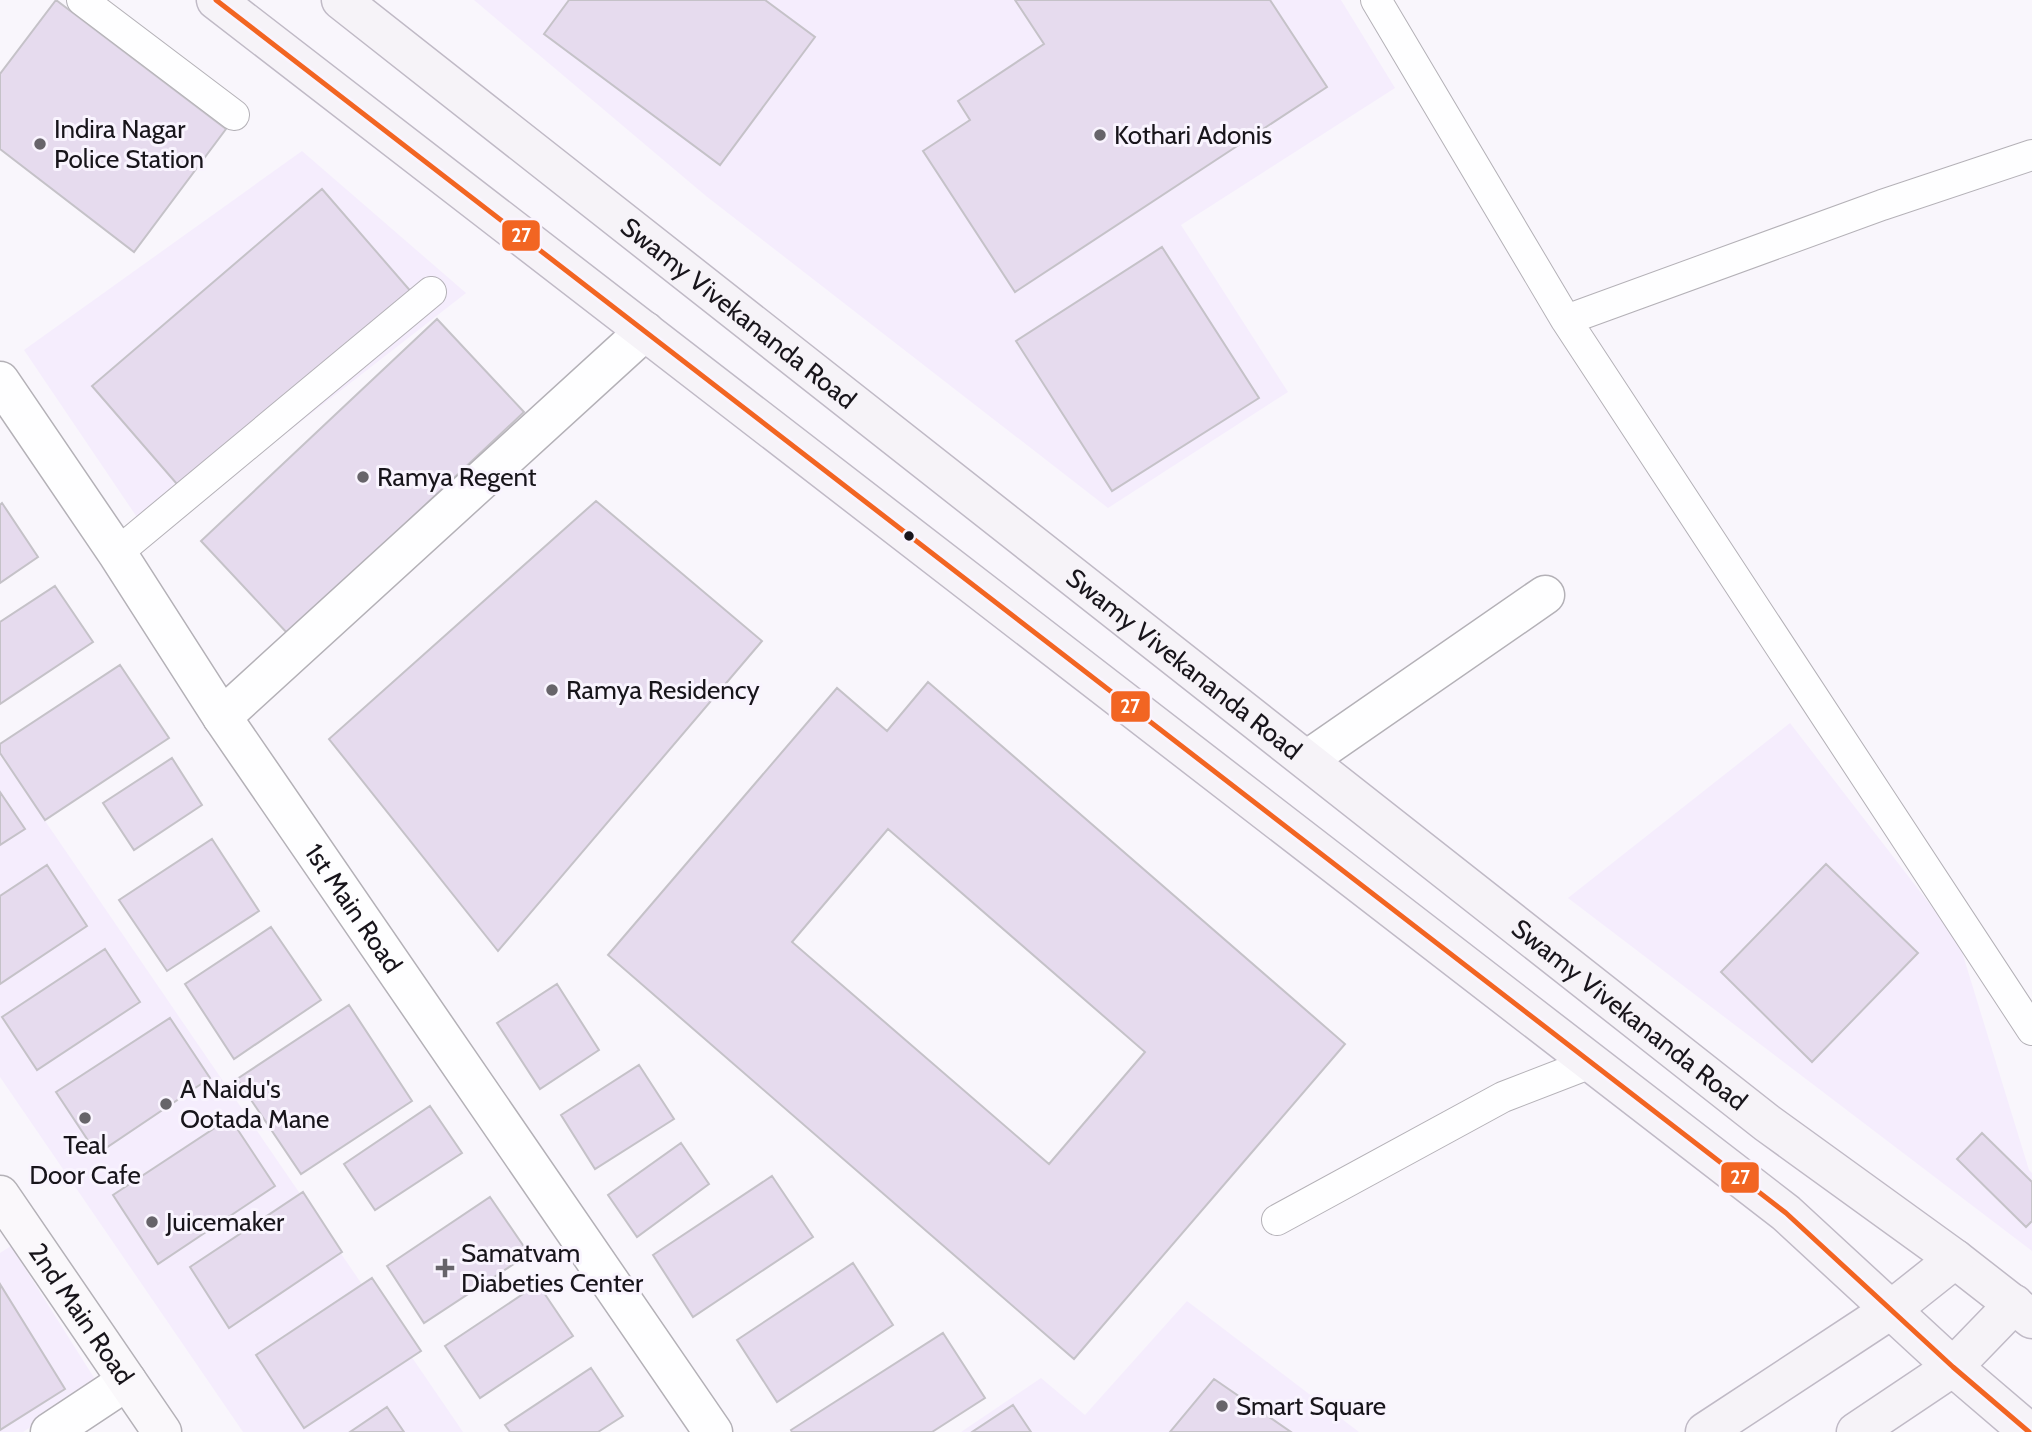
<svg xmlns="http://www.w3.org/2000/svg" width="2032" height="1432" font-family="Cabin,sans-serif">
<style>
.built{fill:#f5edfd}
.building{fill:#e6dbee;stroke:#c5c2c8;stroke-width:2;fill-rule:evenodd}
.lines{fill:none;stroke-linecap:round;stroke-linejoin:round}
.lane-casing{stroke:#b4b1b7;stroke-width:32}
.street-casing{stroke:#b4b1b7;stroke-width:41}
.secondary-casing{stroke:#b4b1b7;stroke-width:41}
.primary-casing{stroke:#c0bac6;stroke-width:41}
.lane{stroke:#fefeff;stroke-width:30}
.street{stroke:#fefeff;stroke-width:38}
.secondary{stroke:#faf8fb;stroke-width:38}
.primary{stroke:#f6f3f8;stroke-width:38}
.bus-1-casing{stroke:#f9f4fe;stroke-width:10}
.bus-1{stroke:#f26522;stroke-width:5}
.poi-dot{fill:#67646a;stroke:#f9f4fe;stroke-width:2.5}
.bus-dot{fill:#18151b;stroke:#f9f4fe;stroke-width:2.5}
.labels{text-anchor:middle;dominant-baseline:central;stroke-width:6;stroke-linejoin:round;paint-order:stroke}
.poi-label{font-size:26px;fill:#18151b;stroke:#f9f4fe;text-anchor:start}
.street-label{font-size:26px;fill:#18151b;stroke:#f9f4fe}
.line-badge{stroke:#f9f4fe;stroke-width:2.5}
.badge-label{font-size:19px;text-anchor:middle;font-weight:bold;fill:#fff}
</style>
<rect width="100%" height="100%" fill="#f9f6fc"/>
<path class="built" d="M474,0H1341L1395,88L1181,225L1288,392L1108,508L706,196Z
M302,151L466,293L151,538L24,350Z
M1790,723L1959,942L2029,1170L2032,1173V1251L1568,898Z
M0,755L463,1432H243L0,1077Z
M11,1246L98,1384L23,1432H0V1253Z
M1187,1301L1359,1432H961L1041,1378L1085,1415Z"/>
<path class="building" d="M56,0L226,129L134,252L0,149V74Z
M569,0H765L815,37L720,165L544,34Z
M1015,0H1270L1327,87L1015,292L923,151L970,120L958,101L1044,44Z
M322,189L413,294L183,491L92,386Z
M1162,247L1259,398L1112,491L1016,341Z
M437,319L524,412L288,634L201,541Z
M596,501L762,641L498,951L329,739Z
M2,503L38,557L0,583V505Z
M55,586L93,642L0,704V622Z
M120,665L169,738L45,820L0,753V744Z
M928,682L1345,1044L1074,1359L608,955L837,688L887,731ZM888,829L1145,1052L1049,1164L792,942Z
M172,758L202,805L134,850L103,803Z
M0,792L25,829L0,845Z
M212,839L259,911L167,971L119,900Z
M1826,864L1918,953L1812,1062L1721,972Z
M47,865L87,926L0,984V896Z
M271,927L321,1000L234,1059L185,984Z
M105,949L140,1002L37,1070L2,1017Z
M557,984L599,1050L540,1089L497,1023Z
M349,1005L412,1101L301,1174L237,1079Z
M170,1018L210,1078L97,1154L56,1092Z
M639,1065L674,1119L595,1169L561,1115Z
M430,1106L462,1153L375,1210L344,1164Z
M230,1118L275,1186L158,1264L113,1195Z
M1982,1133L2032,1182V1221L2026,1227L1957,1159Z
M681,1143L709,1184L637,1237L608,1195Z
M772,1176L813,1237L693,1317L653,1255Z
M303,1192L342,1252L229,1328L190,1267Z
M490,1197L529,1254L424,1323L387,1266Z
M853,1263L893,1325L777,1402L737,1340Z
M372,1278L421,1351L304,1428L256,1355Z
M0,1284L65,1389L0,1430Z
M538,1284L573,1336L480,1398L445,1346Z
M943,1333L985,1398L932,1432H792L791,1430Z
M591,1368L623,1416L598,1432H510L505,1425Z
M1214,1379L1291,1432H1170Z
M1013,1405L1031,1432H972Z
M387,1407L404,1432H350Z"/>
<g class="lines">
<g class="lane-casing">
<path id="lane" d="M82,0L234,115
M1376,0L1566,320L2032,1030
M1566,320L1882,205L2032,155
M117,553L431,292
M1277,1220L1503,1097L1591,1063"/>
</g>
<g class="street-casing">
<g id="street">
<path id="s1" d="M0,381L117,553L222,717L713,1432"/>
<path d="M222,717L645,331"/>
<path d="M1308,759L1545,595"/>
<path d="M50,1432L127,1381"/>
</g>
</g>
<g class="secondary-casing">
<g id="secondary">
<path id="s2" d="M0,1195L162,1432"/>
</g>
</g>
<g class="primary-casing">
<g id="primary">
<path d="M216,0L1786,1213L1953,1367L2029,1432"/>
<path id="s3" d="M341,0L1767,1123L1955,1259L2032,1319"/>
<path d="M1705,1432L1892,1309L1955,1259"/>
<path d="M1856,1432L1953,1367L2014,1304"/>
</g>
</g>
<use href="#lane" class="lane"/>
<use href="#street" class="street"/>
<use href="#secondary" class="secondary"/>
<use href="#primary" class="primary"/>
<g class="bus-1-casing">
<path id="bus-1" d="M216,0L1786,1213L1953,1367L2029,1432"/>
</g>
<use href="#bus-1" class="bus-1"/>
</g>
<g class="poi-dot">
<circle cx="1100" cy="135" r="7"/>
<circle cx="40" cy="144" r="7"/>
<circle cx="363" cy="477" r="7"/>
<circle cx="552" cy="690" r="7"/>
<circle cx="166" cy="1104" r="7"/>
<circle cx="85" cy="1118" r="7"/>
<circle cx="152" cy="1222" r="7"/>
<path d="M441.5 1257.5h7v7h7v7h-7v7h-7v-7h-7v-7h7z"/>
<circle cx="1222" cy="1406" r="7"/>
</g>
<circle class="bus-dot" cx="909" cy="536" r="6"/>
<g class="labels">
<g class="poi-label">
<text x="54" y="129">Indira Nagar<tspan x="54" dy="30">Police Station</tspan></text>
<text x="1114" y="135">Kothari Adonis</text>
<text x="377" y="477">Ramya Regent</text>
<text x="566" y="690">Ramya Residency</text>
<text x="180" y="1089">A Naidu's<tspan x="180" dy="30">Ootada Mane</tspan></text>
<text x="85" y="1145" text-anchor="middle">Teal<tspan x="85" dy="30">Door Cafe</tspan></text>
<text x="166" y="1222">Juicemaker</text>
<text x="461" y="1253">Samatvam<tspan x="461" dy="30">Diabeties Center</tspan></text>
<text x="1236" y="1406">Smart Square</text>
</g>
<g class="street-label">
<text stroke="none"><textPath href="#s3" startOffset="506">Swamy Vivekananda Road</textPath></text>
<text stroke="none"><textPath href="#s3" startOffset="1073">Swamy Vivekananda Road</textPath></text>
<text stroke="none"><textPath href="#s1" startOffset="635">1st Main Road</textPath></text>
<text stroke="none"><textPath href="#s3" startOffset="1640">Swamy Vivekananda Road</textPath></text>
<text stroke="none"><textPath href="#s2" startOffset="144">2nd Main Road</textPath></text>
</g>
</g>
<g class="line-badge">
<rect x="501" y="219" width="40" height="33" rx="7" fill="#f26522"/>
<rect x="1110" y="690" width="41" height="33" rx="7" fill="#f26522"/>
<rect x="1720" y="1161" width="40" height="33" rx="7" fill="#f26522"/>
</g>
<g class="badge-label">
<text x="521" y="242">27</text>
<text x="1130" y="713">27</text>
<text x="1740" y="1184">27</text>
</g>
</svg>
